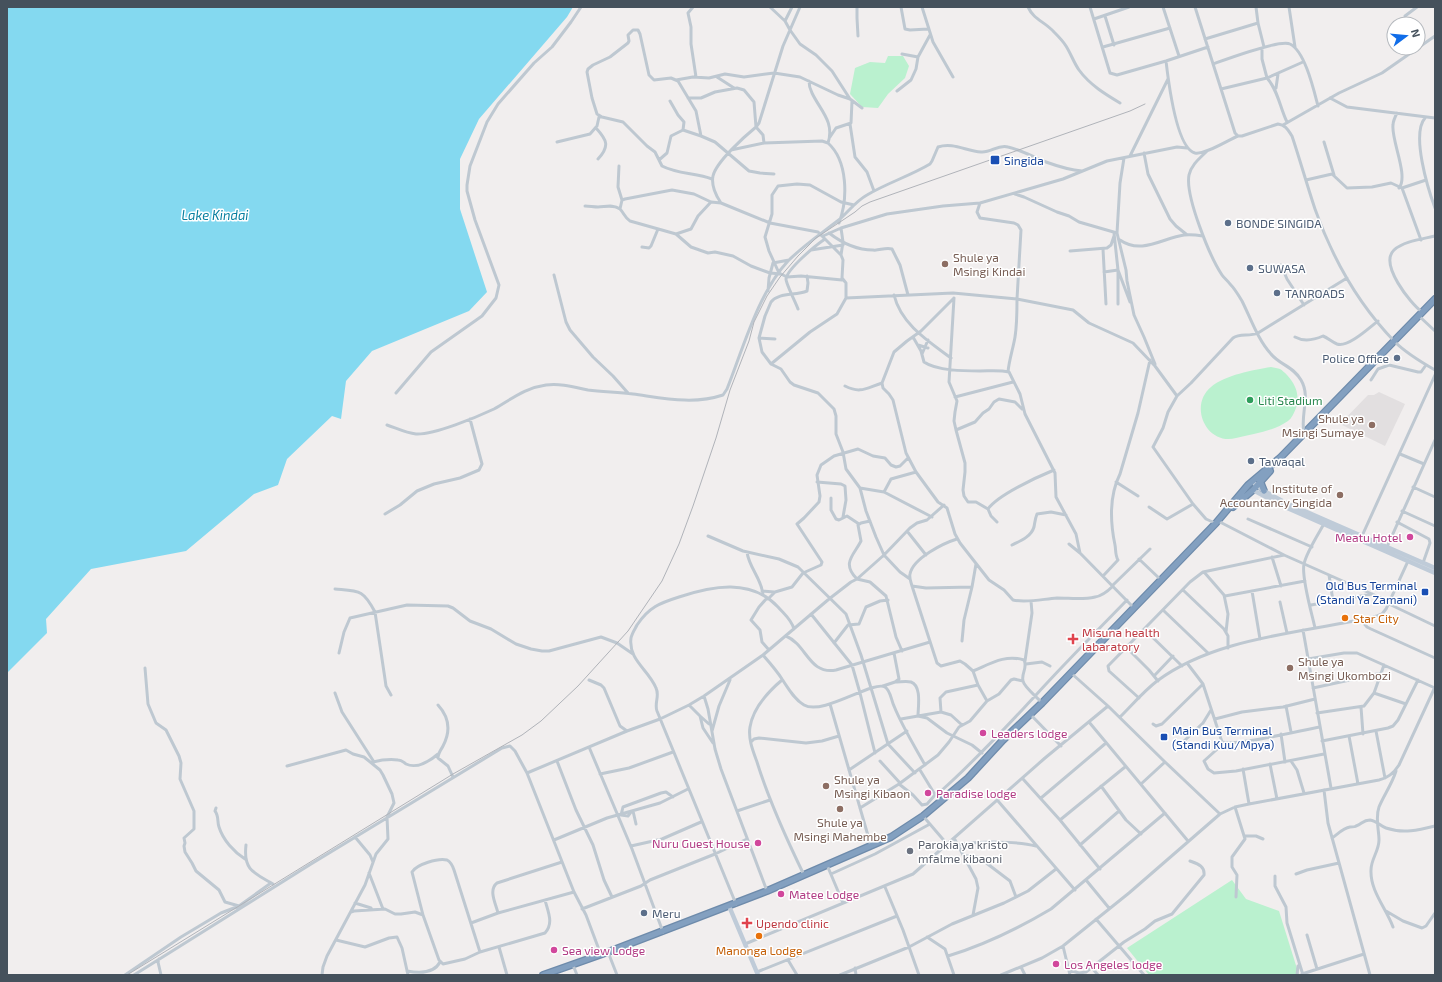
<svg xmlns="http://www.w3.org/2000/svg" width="1442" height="982" font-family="'Exo 2',sans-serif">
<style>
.education{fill:#e2dfe0}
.green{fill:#baf1cf}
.water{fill:#84d9f0}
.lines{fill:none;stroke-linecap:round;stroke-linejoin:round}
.highway-casing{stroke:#6e8bab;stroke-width:8}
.street{stroke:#bec8d1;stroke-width:3}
.secondary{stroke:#bfcbd8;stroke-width:4.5}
.highway{stroke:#83a0c0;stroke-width:5.5}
.rail{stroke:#b0b3b9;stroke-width:1}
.transit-dot{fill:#1a4fb4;stroke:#fff;stroke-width:1.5}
.service-dot{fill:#5c6f8a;stroke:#fff;stroke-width:1.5}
.education-dot{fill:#8d6e63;stroke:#fff;stroke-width:1.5}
.leisure-dot{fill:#2e9e5b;stroke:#fff;stroke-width:1.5}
.hotel-dot{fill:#d1479c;stroke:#fff;stroke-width:1.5}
.food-dot{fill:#e8710a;stroke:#fff;stroke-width:1.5}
.health-dot{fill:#e0444e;stroke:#fff;stroke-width:1.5}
.worship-dot{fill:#6b7280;stroke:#fff;stroke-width:1.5}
.labels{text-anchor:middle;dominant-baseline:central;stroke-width:3;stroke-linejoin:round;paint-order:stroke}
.transit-label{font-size:12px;fill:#164399;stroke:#fff;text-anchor:start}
.service-label{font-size:12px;fill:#4e5e75;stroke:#fff;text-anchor:start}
.education-label{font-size:12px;fill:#785e54;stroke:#fff;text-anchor:start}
.leisure-label{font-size:12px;fill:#27864d;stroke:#fff;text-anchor:start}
.hotel-label{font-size:12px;fill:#b23c85;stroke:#fff;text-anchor:start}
.food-label{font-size:12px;fill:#c56008;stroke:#fff;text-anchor:start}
.health-label{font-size:12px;fill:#be3a42;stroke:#fff;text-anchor:start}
.worship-label{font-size:12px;fill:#5b616d;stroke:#fff;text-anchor:start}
.water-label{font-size:13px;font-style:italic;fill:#067f9f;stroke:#fff}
</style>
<rect width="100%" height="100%" fill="#f1eeee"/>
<path class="education" d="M1379,392L1405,404L1385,446L1340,424L1368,395H1374Z"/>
<path class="green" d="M888,56H903L909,66L905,78L888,94L878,108L862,107L850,94L855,68L870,62L885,63Z
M1271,367C1274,368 1278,368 1280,369C1282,370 1285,373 1287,375C1296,385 1300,395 1296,408C1294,413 1292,418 1288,421C1274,431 1253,434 1236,438C1207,446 1188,406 1211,387C1225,375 1253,370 1271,367Z
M1232,880L1246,899L1279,911L1299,975H1149L1127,948Z"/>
<path class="water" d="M7,7H573L567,17L479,119L460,159V209L487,292L469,311L372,351L346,381L341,419L332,416L287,459L278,485L254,494L186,551L91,569L46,619L47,633L7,673Z"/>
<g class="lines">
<g class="highway-casing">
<path id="highway" d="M1279,459L1435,299
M1260,481L1264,491
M1233,507L1253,490L1270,471
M543,975L608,952L767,891L891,837L923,816L968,778L1003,740L1042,703L1216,523L1248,485L1281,457"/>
</g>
<path class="street" d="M693,7L688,13L691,27V44L696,77
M770,7L785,21
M792,7L785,21L790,30L800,44L816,55L832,71L850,99L862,108
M857,7V18L858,36
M901,7L905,29L910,30L928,29
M922,7L933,42L953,77
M1028,7C1034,20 1044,21 1054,32C1058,36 1063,41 1066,46C1071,54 1074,63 1079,70C1090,85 1105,94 1120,103
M1090,7L1110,73L1117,75L1166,61L1208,47
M1163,7L1179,56
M1195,7L1235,133L1238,136H1242L1278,124C1286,125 1288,130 1292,136C1300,160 1307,185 1315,209C1332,257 1359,305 1395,342C1406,353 1421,362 1435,370
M1256,7L1258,23L1264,47
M1289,7L1295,47
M1105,16L1114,45
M1094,19L1129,7
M1407,24L1405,16L1417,7
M1205,39L1258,23
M1103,47L1170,28
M1262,48V59L1267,78L1303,62
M902,54L918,57
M1166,61C1168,78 1176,148 1195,153C1205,155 1228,140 1238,136
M1213,64C1227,59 1280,39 1290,44C1305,51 1314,91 1318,106
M717,77L734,88
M676,80L693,77L709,78L725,74L744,77L774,73L800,77L838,95L850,99
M809,81C809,85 810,89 812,93C820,110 835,122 828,143C848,161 848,199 839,223
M1276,88L1278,74
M1221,89L1267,78C1278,90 1280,108 1287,122
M897,91L911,80L916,69L918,57L930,35
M688,98H701L715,92L737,88L744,90L754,102L756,127L763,135L764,143
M1330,98L1347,107L1435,118
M670,101L678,115L684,122L683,130L701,136
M1397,113C1395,117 1393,121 1393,125C1391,140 1409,176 1399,188
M1425,118C1411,134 1428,189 1435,208
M850,124L855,157L867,172L874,191
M1283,125L1339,93L1382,73L1435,36
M596,128C607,140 610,146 598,159
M830,137L836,128L851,123L852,101
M557,142L590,134L597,126L599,117H602
M1324,142L1334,175
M731,150L764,143L822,141L828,143
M1207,151C1200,158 1191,165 1189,175C1185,196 1210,257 1222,275C1224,278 1228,281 1230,284C1235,289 1239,296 1242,301C1251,319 1258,340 1271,354C1280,365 1293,366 1301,380C1311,397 1300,414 1304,433
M1144,153L1148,174L1170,219L1176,226L1186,234
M1130,156L1168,79
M1124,158L1120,183L1117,233L1126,270L1127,281L1134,315L1144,337L1155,364
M659,160L667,153L671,136L683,130
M619,166L618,187L622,200
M712,179C696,173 677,174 662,166L655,152L647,146L623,122L602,117L597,114L592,98L587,72L588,69L593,65L610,57L628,43L629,41L628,35L633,30H638L640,34L649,75L654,80L671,78L678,81L696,111L701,136L715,142L749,171L760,173L774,174
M1306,180L1332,174L1347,188L1372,187L1391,183L1402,188L1426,180
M1402,188L1421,240
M1015,194L1024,197L1057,212L1069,216L1079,222L1117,233
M721,203C716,196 711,185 713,176C716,162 745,136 756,127L759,123L783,46L800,7
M980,203L977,212L980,218L1014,223L1018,225L1021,230L1017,299L1073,310L1089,323L1133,343L1155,366L1177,396
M585,206C589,206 594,207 598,207C605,207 613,204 620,209C624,213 625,218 630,221L676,234L691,247L708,253L715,252L733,256L751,266L770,273L781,274L787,277L801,276L842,280
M620,209L622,200L625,199L672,190L694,194L711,202L721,203L770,223L818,232L841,255L843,260L842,278L846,283V298
M829,233C842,243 856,250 873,250C879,251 885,247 892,249L900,265L908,295
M1114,233L1118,270V304
M676,234L691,229L698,216L711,202
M823,236L841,228L887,214L943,206L980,203L1063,179L1107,161L1177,147L1187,148
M1120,240C1141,255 1163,238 1184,235C1191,234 1197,235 1203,236
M642,247L649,248L651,246L658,229
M1103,249L1106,304
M811,250L843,245
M1070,251L1107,248L1111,245L1114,236
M841,255L843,242L841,228
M1281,265L1287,279L1304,305
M1104,272L1118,270L1130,302
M779,273L769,251L765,237L772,214V195L778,186L797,184L810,185L841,202L854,205
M554,275L566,322L570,330L593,357L613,376L628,393
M807,276L808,283L807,291C795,296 779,292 771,302L765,316L759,338L762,352L771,364L781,369L790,382L794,385L818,393L834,409L836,416V434L843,452L846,469L860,488L866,511L876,537L884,555L900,572L910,579
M768,291L769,278L773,263L789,260
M894,295C901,324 928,341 951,358
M954,298L921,331L907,341L894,352L882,383L883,388L889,394L893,400L906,453L916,472L938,502L947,508L955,534L960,543L989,580L1004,590L1013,600C1027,603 1043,599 1057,598C1070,598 1083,600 1095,597C1102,596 1108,591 1113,586
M954,298L949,382L957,401L955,412L954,421L956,430L965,463V472L963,490L964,496L968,502H976L988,509
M798,309C796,303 786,284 786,279C787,269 816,245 825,239
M1422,312C1410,303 1379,264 1394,250C1404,241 1423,239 1435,236
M1419,316L1435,331
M913,337L921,351L924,362C937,371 965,371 980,371C990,371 1000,370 1009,372L1020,394L1025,414L1055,473L1056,497L1076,534L1080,553L1134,608
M1295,337C1304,342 1314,340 1323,336C1328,338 1332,342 1337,344C1348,348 1370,327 1378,321
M759,338L775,339
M918,345L928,348
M922,354L928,340
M771,364L810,332L837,314L846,298L953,293L1017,299C1017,312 1017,325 1015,337C1013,349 1009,360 1008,372
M1371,380L1378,369L1389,365L1418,372H1421L1426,365
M845,386C861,394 866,388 882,383
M396,393L431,352L482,316L496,298L499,285L475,220L467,191V185L470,166L487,122L498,104L534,63L552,47L571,22L581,7
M955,397L1013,382
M387,425C396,428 406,433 416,434C434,435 477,417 494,409C512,399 524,388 546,385C560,383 574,387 588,390C603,392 618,392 633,394C663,398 693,405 723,395L727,389C743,349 758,293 788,261C804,245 822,233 840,219C849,211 856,201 867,195C887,183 910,176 930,164L932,161L938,147C953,142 966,151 981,152C991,153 998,144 1008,147C1021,150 1033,157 1046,162C1057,166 1069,170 1082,171
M956,430L975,422L983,413L989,409L994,402L999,399L1015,402L1022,409
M1400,454L1424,464
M817,482L841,484L845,486L846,500L843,517
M1116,482L1138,496
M1413,487L1435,497
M860,488L884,492L932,517
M884,492L891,479L916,472
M831,498V510L836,519L839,520L847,516L859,524
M1149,507L1167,519L1193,504
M1402,511L1435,526
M385,514L400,505L417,491L434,484L460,478L479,470L482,464L470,419
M1248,519L1312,547
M870,521L861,523L858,525L861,541C854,555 841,563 857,579L870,582L886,596L896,637L902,651
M1218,521L1284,555L1390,602
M997,522L991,516L988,509C998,495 1037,477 1054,470
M1397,522L1429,539L1430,543L1423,563
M1215,523L1206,519L1193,504L1153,447L1163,428L1168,412L1177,396L1191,383L1233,338C1240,333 1249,337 1258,333L1347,278
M907,531L926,555
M708,536L743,551L779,559L798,567L846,614L861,655L888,744L915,773
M1362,536L1435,375
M957,539C944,543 913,558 910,574C909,578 911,582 912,586L937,663L941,666L960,661L965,664L973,671C990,664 1005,654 1024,660C1028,668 1021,673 1023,681C1024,687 1038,698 1042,703
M1069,544L1080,553
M1012,545C1020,541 1031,537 1034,527C1035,522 1035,519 1037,514L1051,512L1066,515
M1387,547L1435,440
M747,552C749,568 762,579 763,595
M1272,557L1281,586
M1139,559L1161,580
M1204,572L1224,595L1228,614L1226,632
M1329,575L1333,601
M1103,576L1118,560C1115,555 1116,550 1115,545C1110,521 1109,496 1120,474L1138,413L1150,360
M1113,585L1150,549
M912,586L926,588L972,587
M335,589C359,591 363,589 375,612L385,679L386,686L391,695
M1183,590L1224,629L1228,636V648
M762,591L774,592
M1252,591L1260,639
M1225,596L1305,581
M767,598L759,607L751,620L760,630L762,642L769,650
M768,599L775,592L792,587L803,573L821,565L822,562L797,524L804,518L819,502L820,496L817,475L821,465L834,456L858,449L873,456L885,458L891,465L896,467L900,466L908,458
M1280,602L1287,633
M1389,604L1435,626
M1311,605L1372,594
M1163,610L1208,653
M811,614L852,665L860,693L875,753
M1361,620L1367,627L1371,629L1435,658
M1315,628C1312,614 1301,577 1304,564C1306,553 1319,533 1325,522
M1144,629L1182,666
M1303,630L1331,788
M786,636C807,645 809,675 836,670L930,642
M962,641L964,620L972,587L976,564
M834,643L848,625L859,624L866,607L880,601L888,600
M1126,647L1149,670L1158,681
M339,653L344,632L350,618L407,605L448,606L453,608L470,621L491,629L516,644L531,649L542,651H549L601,637L617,643L633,654
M763,655C770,663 777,671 782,679C788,688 794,699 804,705C823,716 873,680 885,687C891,691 891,700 894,706C902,726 915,747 925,765
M1308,659L1344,653H1357L1435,688
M1025,661L1032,613L1031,601
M1187,663L1203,684L1222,742C1234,747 1302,730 1320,727
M1026,664L1042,662L1050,666
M145,668L148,704L156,723L166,730L179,756L181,763L180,779L194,811V829L184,838L185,843L184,846L185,852L192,863L196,871L219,890L225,902L239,906
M973,671L978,685L987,701
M1071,673L1108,706L1165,762L1220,814
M1154,676L1173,656
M589,680L601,685L604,688L620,726L627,731
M782,680C769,691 753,708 750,727C748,739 753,751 757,762C769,801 786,838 804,875
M895,682C900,682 907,681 911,682C922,686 918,707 918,716L941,712
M883,686L895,682L899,679L894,653
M1313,688L1382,673
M335,693L342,712L374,762
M1374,693L1406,704
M704,696L708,709L715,749L721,769L767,891
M1139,698L1109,671L1108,666L1190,582L1203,572L1284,555
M830,704L871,846
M438,705C449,717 451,731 443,746C441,750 438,753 438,758L448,766L453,777
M689,705L700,716L703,728L713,743
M1286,706L1291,732
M1361,707L1363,734
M1317,713L1364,706L1374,693L1384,665
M1030,714L1061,746
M700,716L709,724
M1120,717C1132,705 1144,691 1157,681C1217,636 1306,633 1377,616L1382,614L1386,609L1408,561
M901,719L918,716L927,718L947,733L972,745L982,753
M1215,719L1242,712L1283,707L1315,699
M1089,722L1188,841
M1153,724L1156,726L1162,724L1203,684
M962,725L951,715L941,712L940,698L946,692L978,685
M712,731L719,706L730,680
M1376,731L1385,778
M1281,734L1285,762
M1349,736L1358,784
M1322,741L1388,728L1393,726L1398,720L1418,680
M751,742L754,739L759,738L806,743L822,741L839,736
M1183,742L1203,723L1211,710
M1224,743L1204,761L1208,769L1214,773L1236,771L1324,754
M589,747L632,849L663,932
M557,761L576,810L593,845L604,880L612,897
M880,761L900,783
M1291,761L1297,770L1304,793
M373,762C381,760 390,759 398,760C402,760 403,762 406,764C417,769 430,761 438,754
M1270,764L1277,799
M287,766L346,750L353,754L364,757L380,770L383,775L392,794L394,803L387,817L388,839L376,854L365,885L327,956L323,967L322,975
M1243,769L1249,804
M849,770L907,731
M920,770L934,793L938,794L941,791C975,761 1005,728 1036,695C1065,663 1096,632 1127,600
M527,773L627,731L660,719L689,705L704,696L763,655L829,599L851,582L857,579L884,555L910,528L917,523L927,520L944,505
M600,774L629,768L673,752
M1023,779L1060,820L1100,869
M899,784L913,795L922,805L927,804L935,795
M1141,784L1165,762
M1101,786L1126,820L1141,834
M1324,790L1328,823L1370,975
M1041,798L1106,743
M998,801L1075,890
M1235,807L1245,839L1232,857V867L1237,875L1236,897
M216,808L215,811C219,816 217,821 219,827C223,840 234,852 245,859
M860,808L899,784L938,755L949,742L959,727L970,721L987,701L999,694L1011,680L1014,679L1023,681
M633,811L636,824
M737,811L770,800
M631,812L628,816L621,815L623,807L661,793L666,792L673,797
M923,816L947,844
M1060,820L1125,767
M1244,836H1256L1263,839
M355,837L370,855L373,862
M954,838L976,879L978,888L973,915
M1332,838C1338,834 1343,828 1350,827C1351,827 1355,827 1356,826C1362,824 1363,820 1370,820C1377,821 1380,826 1386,828C1403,834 1419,830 1435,826
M554,840L607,818L660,803L688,789
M246,845C243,870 254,873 273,884
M958,845C978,841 1017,841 1036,846
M1080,845L1119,811
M631,846L662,839L701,822
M964,856H974L981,859L1010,881L1016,897
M827,865L843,903
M369,873L383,909
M831,874L875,854L930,824
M1296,874L1307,870L1339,863
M1275,876V886L1286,907L1287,923L1303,975
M1086,880L1109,908
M885,887L903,930L919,975
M355,903L371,908
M736,904L657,711C654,703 660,696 656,688C649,670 628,660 631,638C632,633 635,629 637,625C649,607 660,603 679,597C712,586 751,578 778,607C785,615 791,619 794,629
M582,909L641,886L650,880L715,854L747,839
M1386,911L1403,921L1422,928L1426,926L1435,913
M351,912L354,911L385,909L395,914H401L415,912L423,915L439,960L443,964L465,959L480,952L545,933C554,923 548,912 545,900
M498,913C496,904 488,890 497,883L562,862
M423,915L412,872C417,864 438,858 447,860C451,862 453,867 454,870L480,952
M1096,919L1144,975
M471,923L498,913L574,892
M1393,927C1386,908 1370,891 1371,870C1371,859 1379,851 1379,840C1379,830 1375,818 1379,807C1384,795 1392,784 1396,771
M1307,935L1317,969
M927,937L945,949L954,975
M336,940L365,947L389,938L397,937L402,948L408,975
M745,944L913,874L1045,758L1108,706
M1063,946L1070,975
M499,947L507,975
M608,952L617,975
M948,956C984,945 1019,928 1051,909L1165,813
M159,959L158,962L161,975
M788,960L797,975
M573,965L577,975
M1021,967L1025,975
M855,968L856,975
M1092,968L1098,975
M1069,970L1079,973L1086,972L1124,942L1145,929L1155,921L1172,914L1204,875C1205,866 1198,864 1190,861
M407,971C418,973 434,974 440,962
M757,972L897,916
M1302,974L1364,954
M125,975L181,937L221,913L239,906L271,883
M134,975L311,864L502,748L510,746L515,751L527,773L574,892L586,915L601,955
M840,975L909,947L952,924L1004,903L1028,891L1056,869
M1001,975L1042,958L1063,946L1129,893L1220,814L1235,807L1249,804L1379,780C1388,778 1394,773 1399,765L1435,687
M1297,975L1298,966"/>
<path class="secondary" d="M1255,484L1264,491L1286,503L1435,568
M1253,490L1285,507L1435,573
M729,906L758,975"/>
<use href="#highway" class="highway"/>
<path class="rail" d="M127,975L453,774L522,735L541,721L578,686L628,631L662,581L679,544L693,506L716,438L730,390L749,341L754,322L767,296L780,277L798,256L816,238L855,212L862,206L870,202L1130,111L1145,104"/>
</g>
<g class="transit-dot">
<rect x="990" y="155" width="10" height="10" rx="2"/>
<rect x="1421" y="588" width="8" height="8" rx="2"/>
<rect x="1160" y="733" width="8" height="8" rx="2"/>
</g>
<g class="service-dot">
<circle cx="1228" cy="223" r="4"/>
<circle cx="1250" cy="268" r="4"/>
<circle cx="1277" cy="293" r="4"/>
<circle cx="1397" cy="358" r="4"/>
<circle cx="1251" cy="461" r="4"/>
<circle cx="644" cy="913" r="4"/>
</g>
<g class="education-dot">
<circle cx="945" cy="264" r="4"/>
<circle cx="1372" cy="425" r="4"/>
<circle cx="1340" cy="495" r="4"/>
<circle cx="1290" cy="668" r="4"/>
<circle cx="826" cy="786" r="4"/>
<circle cx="840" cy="809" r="4"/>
</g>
<circle class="leisure-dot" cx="1250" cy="400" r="4"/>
<g class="hotel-dot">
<circle cx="1410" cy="537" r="4"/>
<circle cx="983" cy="733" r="4"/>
<circle cx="928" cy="793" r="4"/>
<circle cx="758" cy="843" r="4"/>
<circle cx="781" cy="894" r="4"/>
<circle cx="554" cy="950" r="4"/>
<circle cx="1056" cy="964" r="4"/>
</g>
<g class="food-dot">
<circle cx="1345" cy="618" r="4"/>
<circle cx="759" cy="936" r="4"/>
</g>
<g class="health-dot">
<path d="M1071 633h4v4h4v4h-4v4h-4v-4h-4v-4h4z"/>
<path d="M745 917h4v4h4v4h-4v4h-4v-4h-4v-4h4z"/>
</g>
<circle class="worship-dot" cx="910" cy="851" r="4"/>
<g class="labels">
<g class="transit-label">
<text x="1004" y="160">Singida</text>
<text x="1417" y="585" text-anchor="end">Old Bus Terminal<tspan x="1417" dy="14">(Standi Ya Zamani)</tspan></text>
<text x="1172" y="730">Main Bus Terminal<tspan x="1172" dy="14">(Standi Kuu/Mpya)</tspan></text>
</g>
<g class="service-label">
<text x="1236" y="223">BONDE SINGIDA</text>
<text x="1258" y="268">SUWASA</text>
<text x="1285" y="293">TANROADS</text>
<text x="1389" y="358" text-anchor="end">Police Office</text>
<text x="1259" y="461">Tawaqal</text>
<text x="652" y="913">Meru</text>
</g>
<g class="education-label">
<text x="953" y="257">Shule ya<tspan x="953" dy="14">Msingi Kindai</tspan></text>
<text x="1364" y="418" text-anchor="end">Shule ya<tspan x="1364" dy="14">Msingi Sumaye</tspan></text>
<text x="1332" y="488" text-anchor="end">Institute of<tspan x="1332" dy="14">Accountancy Singida</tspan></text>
<text x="1298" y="661">Shule ya<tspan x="1298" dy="14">Msingi Ukombozi</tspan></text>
<text x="834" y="779">Shule ya<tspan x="834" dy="14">Msingi Kibaon</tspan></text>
<text x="840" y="822" text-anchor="middle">Shule ya<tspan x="840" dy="14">Msingi Mahembe</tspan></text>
</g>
<g class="leisure-label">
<text x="1258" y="400">Liti Stadium</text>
</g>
<g class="hotel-label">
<text x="1402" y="537" text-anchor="end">Meatu Hotel</text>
<text x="991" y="733">Leaders lodge</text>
<text x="936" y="793">Paradise lodge</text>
<text x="750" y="843" text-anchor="end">Nuru Guest House</text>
<text x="789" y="894">Matee Lodge</text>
<text x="562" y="950">Sea view Lodge</text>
<text x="1064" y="964">Los Angeles lodge</text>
</g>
<g class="food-label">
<text x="1353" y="618">Star City</text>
<text x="759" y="950" text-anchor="middle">Manonga Lodge</text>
</g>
<g class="health-label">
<text x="1082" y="632">Misuna health<tspan x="1082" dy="14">labaratory</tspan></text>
<text x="756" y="923">Upendo clinic</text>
</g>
<g class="worship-label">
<text x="918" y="844">Parokia ya kristo<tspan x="918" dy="14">mfalme kibaoni</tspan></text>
</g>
<g class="water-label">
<text x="215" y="215">Lake Kindai</text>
</g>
</g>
<rect width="1442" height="982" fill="none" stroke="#45515c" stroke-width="16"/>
<g transform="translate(1406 36) rotate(74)"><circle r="19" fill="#ffffff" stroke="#b5b9be"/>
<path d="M0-3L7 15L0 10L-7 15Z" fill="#106de9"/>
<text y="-6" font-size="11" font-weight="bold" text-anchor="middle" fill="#45515c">N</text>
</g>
</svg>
